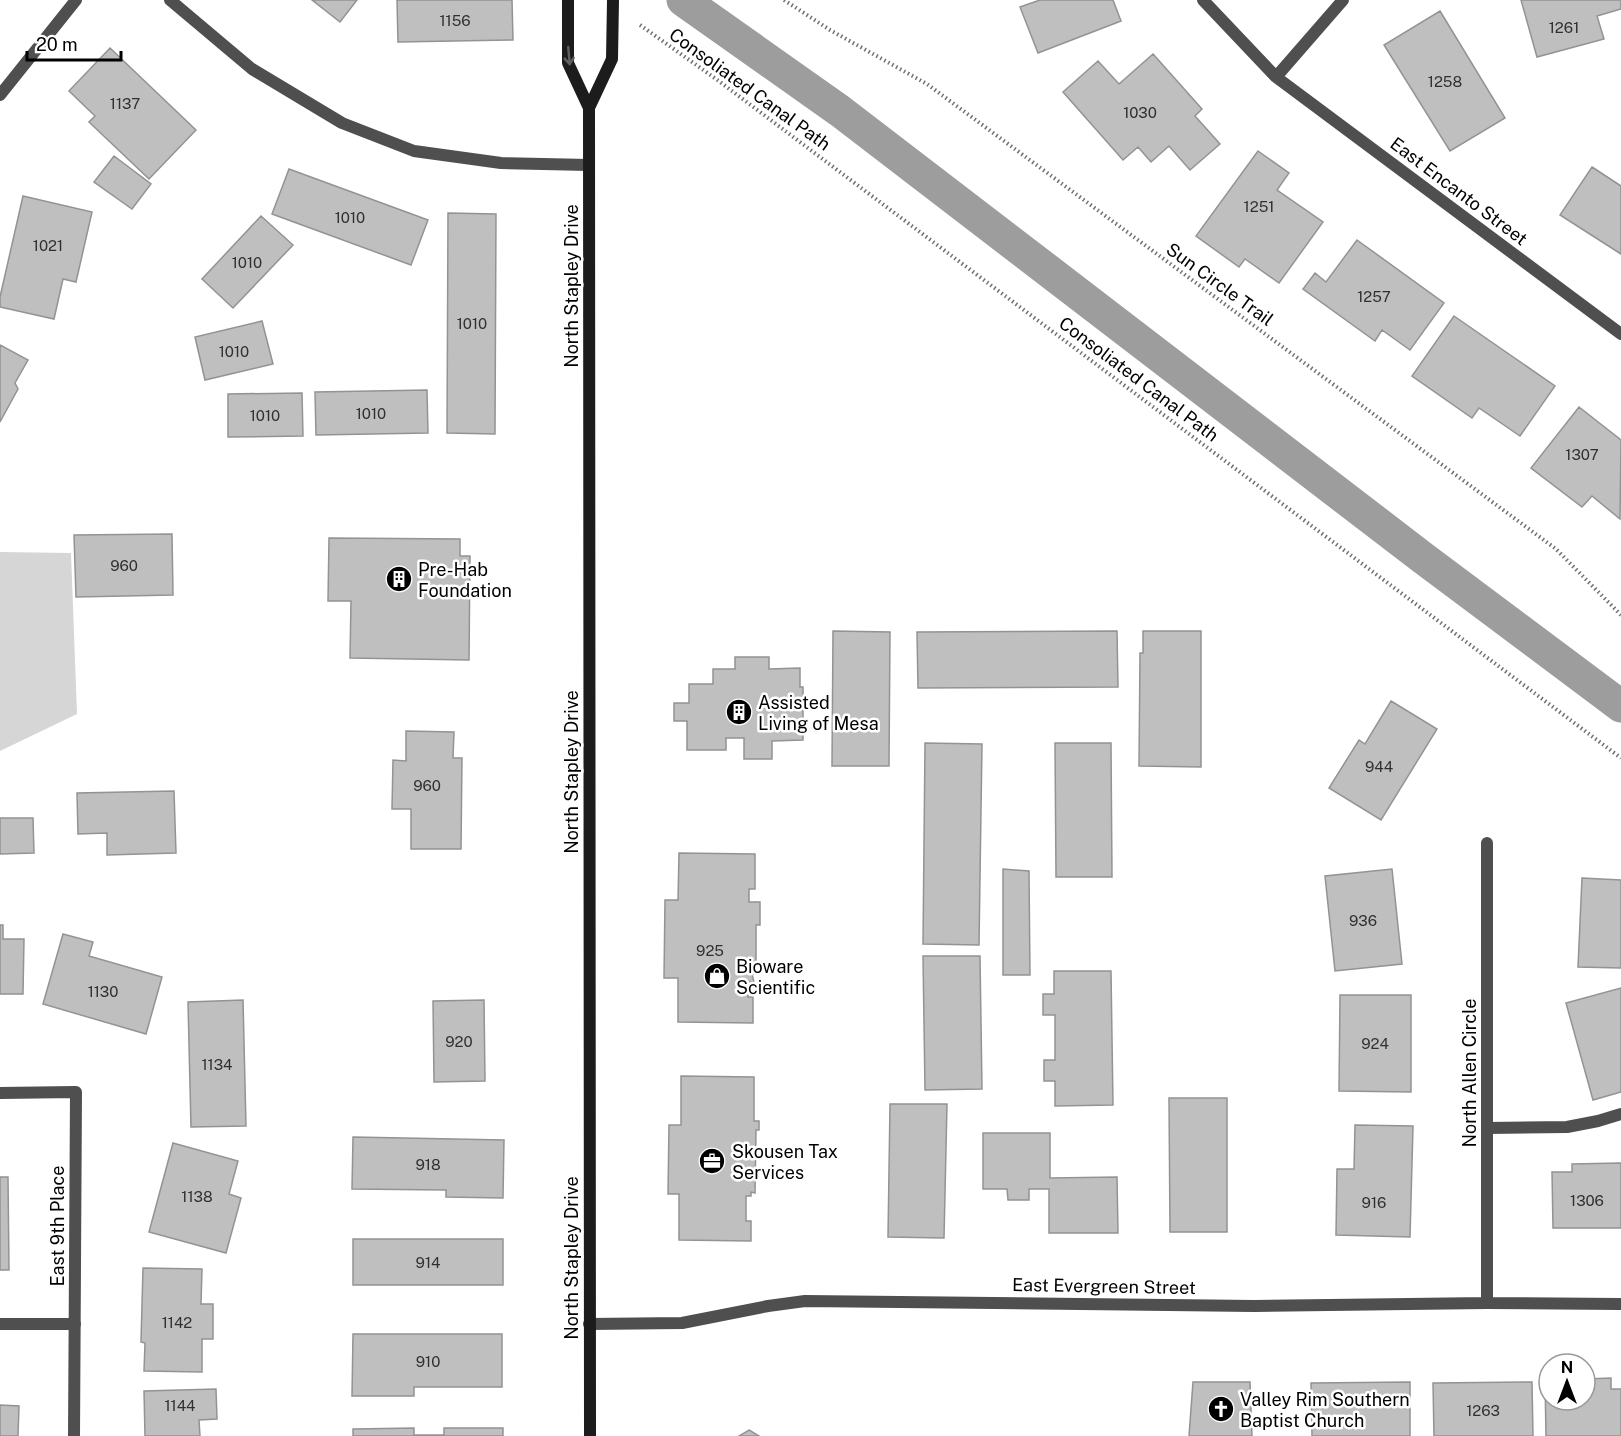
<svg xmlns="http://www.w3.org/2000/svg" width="1621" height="1436" font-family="'Public Sans',sans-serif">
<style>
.green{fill:#d6d6d6}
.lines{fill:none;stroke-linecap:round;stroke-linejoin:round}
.canal{stroke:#9d9d9d;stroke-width:33}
.building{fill:#bfbfbf;stroke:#939393;stroke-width:1.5}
.path{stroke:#717171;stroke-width:4;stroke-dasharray:1.5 3;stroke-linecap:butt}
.service{stroke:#4f4f4f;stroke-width:12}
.minor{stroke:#4f4f4f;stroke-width:12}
.secondary{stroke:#1c1c1c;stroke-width:12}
.oneway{stroke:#606060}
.labels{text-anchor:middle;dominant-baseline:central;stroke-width:5;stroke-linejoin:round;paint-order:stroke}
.number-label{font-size:15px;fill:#303030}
.street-label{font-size:18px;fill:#000;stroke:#fff}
.poi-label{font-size:18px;fill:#000;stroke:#fff;text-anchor:start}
</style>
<rect width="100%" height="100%" fill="#fff"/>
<path class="green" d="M0,552L71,553L77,714L0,751Z"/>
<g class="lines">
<path class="canal" d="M683,0L840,111L1423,558L1621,706"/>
</g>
<path class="building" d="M312,0H357L340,22Z
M397,0H512L513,40L398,42Z
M1040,0H1113L1121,21L1038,53L1020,7Z
M1521,0H1621V9L1597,16L1604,39L1537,57Z
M1440,11L1505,118L1450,151L1384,45Z
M110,48L196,130L149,179L89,122L95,116L69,91Z
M1153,54L1202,109L1195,116L1220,144L1190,170L1169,146L1151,162L1138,147L1123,160L1063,92L1098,61L1119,84Z
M1258,151L1289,173L1277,190L1323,222L1279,283L1245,259L1239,267L1196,236Z
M114,156L151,184L132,209L94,182Z
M1592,167L1621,186V254L1560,215Z
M289,169L428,220L411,265L272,214Z
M23,196L92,212L76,282L63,279L54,319L0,307V297Z
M448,213L496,214L495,434L447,433Z
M261,216L293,245L233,308L202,279Z
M1357,240L1444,303L1410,350L1382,330L1375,341L1303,289L1315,273L1326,282Z
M1454,316L1555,386L1520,436L1479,408L1472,418L1412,376Z
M262,321L273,364L205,380L195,337Z
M0,345L28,360L15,383L18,389L0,422Z
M427,390L428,433L316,435L315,392Z
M302,393L303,436L228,437V394Z
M1579,407L1621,440L1620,519L1592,496L1582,507L1531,468Z
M172,534L173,595L76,597L74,535Z
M329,538L460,539V556H470L469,660L350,658L351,601H328Z
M833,631L890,632L889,766H832Z
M1117,631L1118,687L918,688L917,632Z
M1143,631H1201V767L1139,766L1140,653H1143Z
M735,657H769V669L800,668V687H803V740L772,741V759H744V738H726V750H687V721H674V703H689V684H713V669H735Z
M1391,701L1437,729L1381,820L1329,788L1359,740L1365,744Z
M406,731L454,732L453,758H462L461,849H411V809H392L393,760L406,761Z
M925,743L982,744L979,945L923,944Z
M1055,743H1111L1112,877H1056Z
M174,791L176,853L107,855V833L78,834L77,793Z
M0,818H33L34,853L0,854Z
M679,853L755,854V889H749V902H760V925H756V974H752L754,982H748V997H753V1023L678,1022V978H664L665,900H678Z
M1003,869L1029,871L1030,975H1003Z
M1392,869L1402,964L1335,971L1325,876Z
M1582,878L1621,880V968L1578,967Z
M0,925H3V939H24L23,994H0Z
M63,934L93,942L89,956L162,977L146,1034L43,1004Z
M923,956H980L982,1089L925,1090Z
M1054,971H1111L1113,1105L1055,1106V1081H1044V1060H1055V1015H1043V994H1054Z
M1621,988V1092L1593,1100L1566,1003Z
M1340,995H1411V1092L1339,1091Z
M243,1000L246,1126L191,1127L188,1002Z
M484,1000L485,1081L434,1082L433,1001Z
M681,1076L754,1077V1121H759V1130H756L755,1193L751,1192V1196H746V1221H751V1241L679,1240V1194H668L669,1125H681Z
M1169,1098H1227V1232H1170Z
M890,1104H947L944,1238L888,1237Z
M1355,1125L1413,1126L1410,1237L1336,1235L1337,1169H1354Z
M983,1133H1050V1178L1117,1177L1118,1233H1049V1189H1029V1200H1008L1007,1189H983Z
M353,1137L504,1140L503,1198L446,1197V1190L352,1189Z
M173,1143L238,1161L229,1194L241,1198L226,1253L149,1232Z
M1621,1163V1228H1553L1552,1172H1572V1164Z
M0,1177H8L9,1270H0Z
M353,1239H503V1285H353Z
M143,1268L202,1269L201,1304H213V1339H202V1372L144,1371L145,1343L141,1342Z
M353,1334H502V1387H414V1396H352Z
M1611,1378V1389H1621V1436H1546L1545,1379H1549V1400H1585V1379Z
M1193,1382H1250L1252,1436H1189Z
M1410,1382V1436H1312L1311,1383Z
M1532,1382L1533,1436H1434L1433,1383Z
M216,1389L217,1419L199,1420L200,1436H145L144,1391Z
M0,1405L19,1406L18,1436H0Z
M414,1428V1435H444V1428H503V1436H353V1429Z
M749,1430L759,1436H739Z"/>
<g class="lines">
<path class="path" d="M784,0L830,30L927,84L1556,549L1621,615
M640,25L716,79L1621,758"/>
<path class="service" d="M1487,1128L1567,1127L1598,1121L1621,1114
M0,1324H75"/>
<path class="minor" d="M170,0L252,69L342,123L414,151L501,163L589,165
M1203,0L1276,77L1621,334
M1276,77L1343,0
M0,95L76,0
M0,1093L76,1092L74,1436
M1487,1303V843
M589,1324L682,1323L768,1306L805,1301L1254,1306L1487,1303L1621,1304"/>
<path class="secondary" d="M568,0V63L589,108
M590,1436L589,108L612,59L613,0"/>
</g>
<defs><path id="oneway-shaft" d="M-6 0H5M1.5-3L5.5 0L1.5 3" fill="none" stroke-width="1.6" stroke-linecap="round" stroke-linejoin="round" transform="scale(1.5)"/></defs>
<use class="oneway" href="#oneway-shaft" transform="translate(569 56) rotate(85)"/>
<defs>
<g id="building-disc" transform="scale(1.35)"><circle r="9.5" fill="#000" stroke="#fff"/><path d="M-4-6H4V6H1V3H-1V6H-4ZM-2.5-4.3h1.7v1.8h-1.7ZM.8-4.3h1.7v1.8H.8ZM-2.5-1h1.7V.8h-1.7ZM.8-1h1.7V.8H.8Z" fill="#fff"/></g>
<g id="shop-disc" transform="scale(1.35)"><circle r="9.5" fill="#000" stroke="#fff"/><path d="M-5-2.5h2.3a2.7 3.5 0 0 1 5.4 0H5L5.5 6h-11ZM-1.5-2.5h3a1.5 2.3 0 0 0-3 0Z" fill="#fff"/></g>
<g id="office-disc" transform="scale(1.35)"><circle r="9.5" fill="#000" stroke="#fff"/><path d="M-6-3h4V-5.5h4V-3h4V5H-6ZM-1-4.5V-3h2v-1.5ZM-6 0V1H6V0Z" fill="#fff"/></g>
<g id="church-disc" transform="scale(1.35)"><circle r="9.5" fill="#000" stroke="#fff"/><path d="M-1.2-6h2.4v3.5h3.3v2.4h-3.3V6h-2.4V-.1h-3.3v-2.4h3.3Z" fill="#fff"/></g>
</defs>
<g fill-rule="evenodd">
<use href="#building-disc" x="399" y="579"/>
<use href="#building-disc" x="739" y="712"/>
<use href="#shop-disc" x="717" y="976"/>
<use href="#office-disc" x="712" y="1161"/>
<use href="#church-disc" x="1221" y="1409"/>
</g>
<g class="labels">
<g class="number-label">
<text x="455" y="20">1156</text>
<text x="1564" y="27">1261</text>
<text x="1445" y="81">1258</text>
<text x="125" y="103">1137</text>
<text x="1140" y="112">1030</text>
<text x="1259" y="206">1251</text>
<text x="350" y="217">1010</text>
<text x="48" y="245">1021</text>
<text x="247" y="262">1010</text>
<text x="1374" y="296">1257</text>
<text x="472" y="323">1010</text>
<text x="234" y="351">1010</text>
<text x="371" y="413">1010</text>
<text x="265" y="415">1010</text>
<text x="1582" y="454">1307</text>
<text x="124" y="565">960</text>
<text x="1379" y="766">944</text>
<text x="427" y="785">960</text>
<text x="1363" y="920">936</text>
<text x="710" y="950">925</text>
<text x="103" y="991">1130</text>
<text x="459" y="1041">920</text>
<text x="1375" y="1043">924</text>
<text x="217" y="1064">1134</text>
<text x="428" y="1164">918</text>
<text x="197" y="1196">1138</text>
<text x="1587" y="1200">1306</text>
<text x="1374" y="1202">916</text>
<text x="428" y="1262">914</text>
<text x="177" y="1322">1142</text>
<text x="428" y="1361">910</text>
<text x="180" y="1405">1144</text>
<text x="1483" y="1410">1263</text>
</g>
<g class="street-label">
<text transform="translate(750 89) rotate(36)">Consoliated Canal Path</text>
<text transform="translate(1459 191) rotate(37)">East Encanto Street</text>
<text transform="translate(1220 284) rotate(36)">Sun Circle Trail</text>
<text transform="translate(571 286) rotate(-90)">North Stapley Drive</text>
<text transform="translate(1139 379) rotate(37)">Consoliated Canal Path</text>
<text transform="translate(571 772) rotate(-90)">North Stapley Drive</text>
<text transform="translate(1469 1073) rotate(-90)">North Allen Circle</text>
<text transform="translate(57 1226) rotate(-90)">East 9th Place</text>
<text transform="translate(571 1258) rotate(-90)">North Stapley Drive</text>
<text transform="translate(1104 1286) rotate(1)">East Evergreen Street</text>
</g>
<g class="poi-label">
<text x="418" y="569">Pre-Hab<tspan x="418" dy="21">Foundation</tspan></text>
<text x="758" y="702">Assisted<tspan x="758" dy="21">Living of Mesa</tspan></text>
<text x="736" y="966">Bioware<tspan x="736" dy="21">Scientific</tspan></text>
<text x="732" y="1151">Skousen Tax<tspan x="732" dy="21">Services</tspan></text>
<text x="1240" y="1399">Valley Rim Southern<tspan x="1240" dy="21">Baptist Church</tspan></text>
</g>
</g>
<g transform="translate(1567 1382)"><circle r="28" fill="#ffffff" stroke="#999999" stroke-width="1.5"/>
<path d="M0-4.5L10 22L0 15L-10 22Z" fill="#000000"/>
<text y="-9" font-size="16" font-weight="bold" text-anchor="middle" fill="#000000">N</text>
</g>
<path d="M27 51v9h94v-9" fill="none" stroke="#000000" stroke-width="3"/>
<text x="36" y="51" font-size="18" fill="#000000" stroke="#ffffff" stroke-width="4.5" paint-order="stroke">20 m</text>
</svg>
